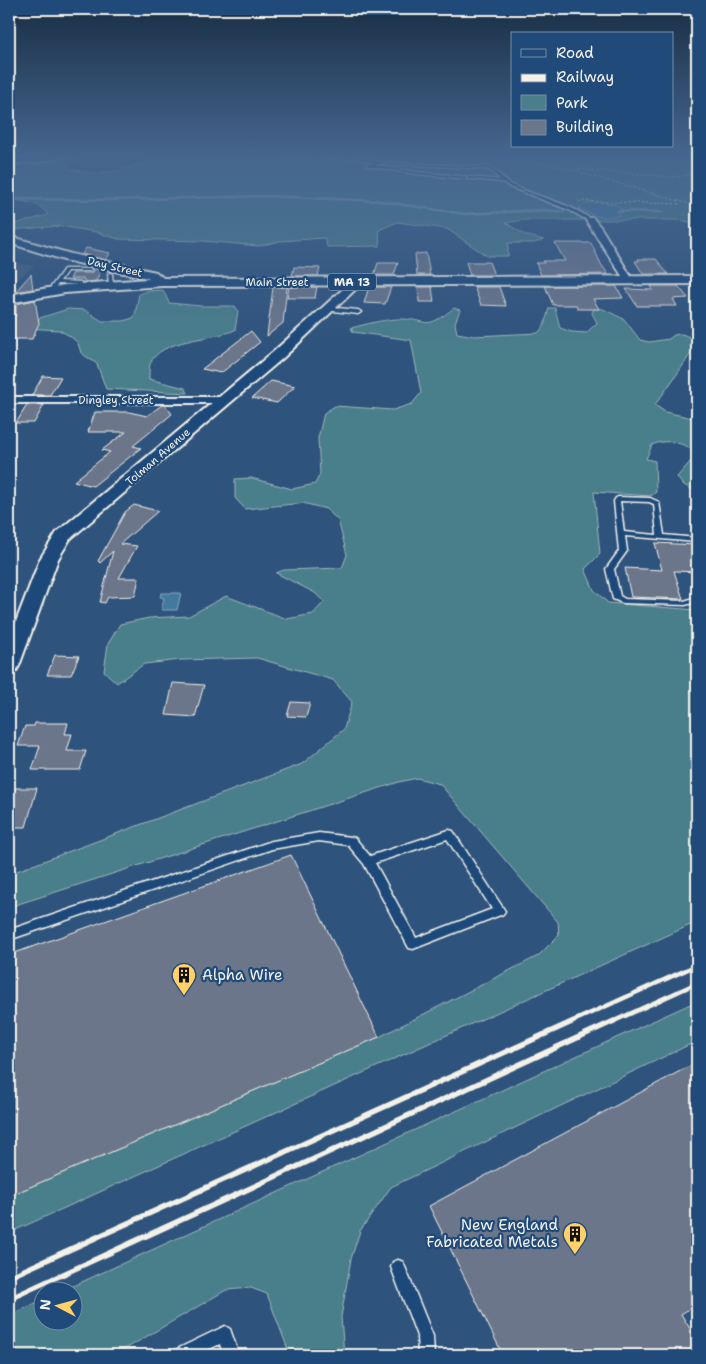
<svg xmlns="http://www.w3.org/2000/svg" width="706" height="1364" font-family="'Shantell Sans',sans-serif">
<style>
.built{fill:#415e81}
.green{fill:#4a7e8b;stroke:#9fb8ba}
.water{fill:#42799f;stroke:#89a9bc}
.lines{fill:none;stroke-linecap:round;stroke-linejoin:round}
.stream{stroke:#89a9bc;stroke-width:2.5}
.building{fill:#6c768b;stroke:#f4f1e8}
.service-casing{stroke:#f4f1e8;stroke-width:3}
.minor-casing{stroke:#f4f1e8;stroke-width:4}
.tertiary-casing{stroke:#f4f1e8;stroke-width:4}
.secondary-casing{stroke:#f4f1e8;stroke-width:4}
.primary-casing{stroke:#f4f1e8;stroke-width:4}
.path{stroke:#f4f1e8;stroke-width:1;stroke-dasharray:2.5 2;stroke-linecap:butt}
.service{fill:#1f4a7a;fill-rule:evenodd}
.minor{fill:#1f4a7a;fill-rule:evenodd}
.tertiary{fill:#1f4a7a;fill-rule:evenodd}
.secondary{fill:#1f4a7a;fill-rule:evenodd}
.primary{fill:#1f4a7a;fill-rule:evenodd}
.rail-far1{stroke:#f4f1e8;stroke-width:4.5}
.rail{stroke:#f4f1e8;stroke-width:5.5}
.labels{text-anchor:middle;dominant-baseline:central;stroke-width:4.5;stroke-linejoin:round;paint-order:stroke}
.far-street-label{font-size:11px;fill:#f4f1e8;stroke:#1f4a7a}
.shield{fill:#1f4a7a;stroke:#b4bfc7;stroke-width:1}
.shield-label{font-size:11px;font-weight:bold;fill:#f4f1e8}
.near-poi-label{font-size:15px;fill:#f4f1e8;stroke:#1f4a7a;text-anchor:start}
</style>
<rect width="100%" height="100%" fill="#2e537d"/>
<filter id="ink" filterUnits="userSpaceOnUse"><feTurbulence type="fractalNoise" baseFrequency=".02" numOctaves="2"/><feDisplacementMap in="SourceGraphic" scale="10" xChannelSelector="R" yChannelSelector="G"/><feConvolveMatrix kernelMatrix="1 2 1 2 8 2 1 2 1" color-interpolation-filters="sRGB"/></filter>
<g filter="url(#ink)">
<path class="built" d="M9,262L34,266L9,287L28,290L9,293Z"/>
<path class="green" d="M210,155H697V223L677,220H522L506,223L525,235L544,240L534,243H508V256H487L447,229L397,222L379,230L380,246L327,247L325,238L280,241L259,246L203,241L118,239L96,232L60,226L11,230L14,224L48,215C40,202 23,201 9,200V173L22,171L28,164L76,158L77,160L68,166L70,169L93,173L118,171L156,159H204Z
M163,290L169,303L201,306H235L238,311L235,330C213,340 160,338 150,364C149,368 149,375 149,379L185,388L188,393L106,389L97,364L81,353L78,343L70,336L59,330L9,327V325L21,324L68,309L85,310L102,321H123L133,318L135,315L139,294L146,291Z
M454,308L460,310L455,323L457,333L474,336L538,333L544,326L549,308H555L560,328L572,332L586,333L597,323L592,313L594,308L603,309L624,319L640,340L649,342L669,339L674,335L682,334L697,340C697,348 662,395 655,405L665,412L697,419V452C683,443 667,438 652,445L646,459L655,461L656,492L651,496L594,492L600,554L585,569L594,590L608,603L697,610V922L9,1233V1196L379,1037L538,956L559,935L558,922L440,784L417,778L399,782L9,907V874L302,764L344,729L352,702L333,680L257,658L181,660L144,664L117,683L104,671L108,644L120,624L149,618L189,616L226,596L287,619L313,614L324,602L315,593L276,573L284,570L342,568L347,555L338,520L326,509L303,503L245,509L235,498V479L251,478L292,489L315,484L320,474L318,438L324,413L335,406L393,410L412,404L421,393L411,340L353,332L351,328C367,324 381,320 397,319C430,318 422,333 454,308Z
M697,457V492L682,484L677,477L691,461Z
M697,1001V1041L391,1187L360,1231L351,1259L341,1317L344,1355H290L267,1294L251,1288L226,1290L115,1355H9V1316L42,1300V1322H72V1292L62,1291Z"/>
<path class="water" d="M588,203C599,203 616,201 624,211C614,223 590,215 579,208Z
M161,593H181L177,610H161L164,598L160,597Z"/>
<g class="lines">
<path class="stream" d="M9,199L111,200L266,196L379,201L465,214L544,210L564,212
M618,211L663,212"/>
</g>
<path class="building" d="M555,243H591L601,264L608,274L541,275L536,263H544L543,261H565Z
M86,248L110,253L106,260L82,254Z
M426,253L430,275H417L415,254Z
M638,259H656L668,274H643L635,261H639Z
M466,262H489L494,275H470Z
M378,263H398L394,275H374Z
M294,267L320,268L318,276H292Z
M92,268L101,270L96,281L84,282V279H70L73,273H91L94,271Z
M31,274L33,289L15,292Z
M545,286H616L623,298L593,299L599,309H578L576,305H553Z
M651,286H678L688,298L673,299L677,306H637L626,289L653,290Z
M273,287H287L283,323L267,336Z
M289,287H317L315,298H287Z
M369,287H391L385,304L364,303Z
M418,287H432L434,302H419Z
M474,287H499L506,306L481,305Z
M35,300L39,323L32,339H9V324L16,314V304Z
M251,331L260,342L221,373L202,369Z
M43,376L61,377L50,395H32Z
M271,381L295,386L277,403L252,398Z
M27,405H44L34,423H16Z
M162,405H165L172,414L133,446L141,448L93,486L74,481L110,452L102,450L126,432H88L95,412H129L147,416Z
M134,505L158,511L120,544L137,546L119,578H139L135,596L108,597L105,603L100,602L113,551L100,563L98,561L125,512Z
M655,543L697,545V572L674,571L683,599L631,597L625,568L662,570Z
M55,655L79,656L71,675H47Z
M173,683L204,685L195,717L166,715Z
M291,702L310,703L306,717L287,716Z
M35,723H68L65,734H72L67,751H86L80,770H32L40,746H18L25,726H34Z
M15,788H37L26,827H9V796H12Z
M291,855L379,1037L9,1196V955Z
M697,1062V1304L681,1314L697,1340V1355H503L429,1206Z"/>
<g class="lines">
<g class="service-casing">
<path id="service" d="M271,155L312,158L354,156L379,162L487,167C498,170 503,180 512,185C538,198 569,202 592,220L589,221L569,210L510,187L503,182L416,174L367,166V164L375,163L354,158L312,160ZM383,163L486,169L493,172L500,180L416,172L374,165Z
M64,269H90L92,270L90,271H67L60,281L81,282L80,289H76V284H58L52,292H48V291Z
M110,273L112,274L113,285L111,286L109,285L108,274Z
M327,307L358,310L361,312L358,314L325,310L324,309Z
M697,331V335L692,333L693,332Z
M618,497L650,498L659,502L664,535L697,538V542L625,536L627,551L614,569L620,596L625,599L684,601L697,597V602L685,605L623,603L613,599L606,569L619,551L614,501L616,498ZM620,501L649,502L654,504L657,535L624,532Z
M449,830L453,831L505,911L503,914L413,949L409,948L364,864L348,845L319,841L272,849L9,940V930L272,841L319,833L351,837L355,838L370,856ZM447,839L492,909L416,938L375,863Z
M398,1260L403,1262L433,1336L434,1355H418L417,1336L391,1267L393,1262Z
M225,1326L230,1329L239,1355H223L220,1344L197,1355H172L175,1350Z"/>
</g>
<g class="minor-casing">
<path id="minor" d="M53,155H70L39,162L9,164V160Z
M587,218H593L601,228L633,280L632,282H626L586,220Z
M9,397H224L230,400L224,403H9Z"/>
</g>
<g class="tertiary-casing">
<path id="tertiary" d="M357,279L361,280L363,282L361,284L283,358L70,539L58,559L19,666L16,671L9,673V640L40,559L57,532L273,352L353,280Z"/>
</g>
<g class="secondary-casing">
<path id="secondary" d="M9,236L71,254L156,272L168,282L162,286L147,278L64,260L9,243Z"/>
</g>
<g class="primary-casing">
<path id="primary" d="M697,276V284L162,286L65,293L9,303V295L65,285L162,278Z"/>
</g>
<path class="path" d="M505,167L511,160L553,165L697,206
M574,169L672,177L685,176L697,172
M578,201L680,204"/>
<use href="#service" class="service"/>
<use href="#minor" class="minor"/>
<use href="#tertiary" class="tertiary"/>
<use href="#secondary" class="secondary"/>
<use href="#primary" class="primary"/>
<path class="rail-far1" d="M571,1022L697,965
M612,1022L697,983"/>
<path class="rail" d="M9,1277L574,1021
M9,1299L614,1021"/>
</g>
</g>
<linearGradient id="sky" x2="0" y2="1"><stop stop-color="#192e45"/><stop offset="0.45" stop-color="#46668f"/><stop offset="1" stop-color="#46668f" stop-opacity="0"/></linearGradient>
<rect width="706" height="346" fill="url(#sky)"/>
<defs>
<g id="building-pin" transform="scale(1.25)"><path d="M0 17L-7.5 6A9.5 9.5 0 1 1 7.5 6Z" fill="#ffd166" stroke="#1f4a7a"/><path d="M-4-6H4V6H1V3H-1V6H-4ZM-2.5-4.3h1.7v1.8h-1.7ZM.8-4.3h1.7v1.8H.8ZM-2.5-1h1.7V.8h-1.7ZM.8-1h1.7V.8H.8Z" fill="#111"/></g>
</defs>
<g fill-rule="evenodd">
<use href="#building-pin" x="184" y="975"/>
<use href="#building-pin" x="575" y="1234"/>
</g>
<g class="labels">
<g class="far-street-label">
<text transform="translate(115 267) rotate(13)">Day Street</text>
<text x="277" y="282">Main Street</text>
<text x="116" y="400">Dingley Street</text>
<text transform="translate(158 457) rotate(-41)">Tolman Avenue</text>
</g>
<rect class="shield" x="328" y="273.5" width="48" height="17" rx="4"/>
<g class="shield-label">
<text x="352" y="282">MA 13</text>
</g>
<g class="near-poi-label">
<text x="202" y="975">Alpha Wire</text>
<text x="558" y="1225" text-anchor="end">New England<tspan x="558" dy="17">Fabricated Metals</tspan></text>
</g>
</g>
<rect width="706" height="1364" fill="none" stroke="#1f4a7a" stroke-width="30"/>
<rect x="15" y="15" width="676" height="1334" fill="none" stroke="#f4f1e8" stroke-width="2" filter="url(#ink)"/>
<rect x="511" y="32" width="162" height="115" fill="#1f4a7a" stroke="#748da6"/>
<rect x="521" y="49" width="25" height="8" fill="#1f4a7a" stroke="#748da6"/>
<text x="556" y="58" font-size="15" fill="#f4f1e8">Road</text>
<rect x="521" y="74" width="25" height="8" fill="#f4f1e8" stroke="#748da6"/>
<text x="556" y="82" font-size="15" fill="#f4f1e8">Railway</text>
<rect x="521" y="95" width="25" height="15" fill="#4a7e8b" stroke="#748da6"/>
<text x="556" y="108" font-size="15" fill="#f4f1e8">Park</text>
<rect x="521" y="120" width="25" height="15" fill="#6c768b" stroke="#748da6"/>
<text x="556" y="132" font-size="15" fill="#f4f1e8">Building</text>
<g transform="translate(58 1306) rotate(276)"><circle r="24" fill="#1f4a7a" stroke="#748da6"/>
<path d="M0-4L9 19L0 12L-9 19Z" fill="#ffd166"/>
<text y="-8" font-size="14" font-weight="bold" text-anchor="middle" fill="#f4f1e8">N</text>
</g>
</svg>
